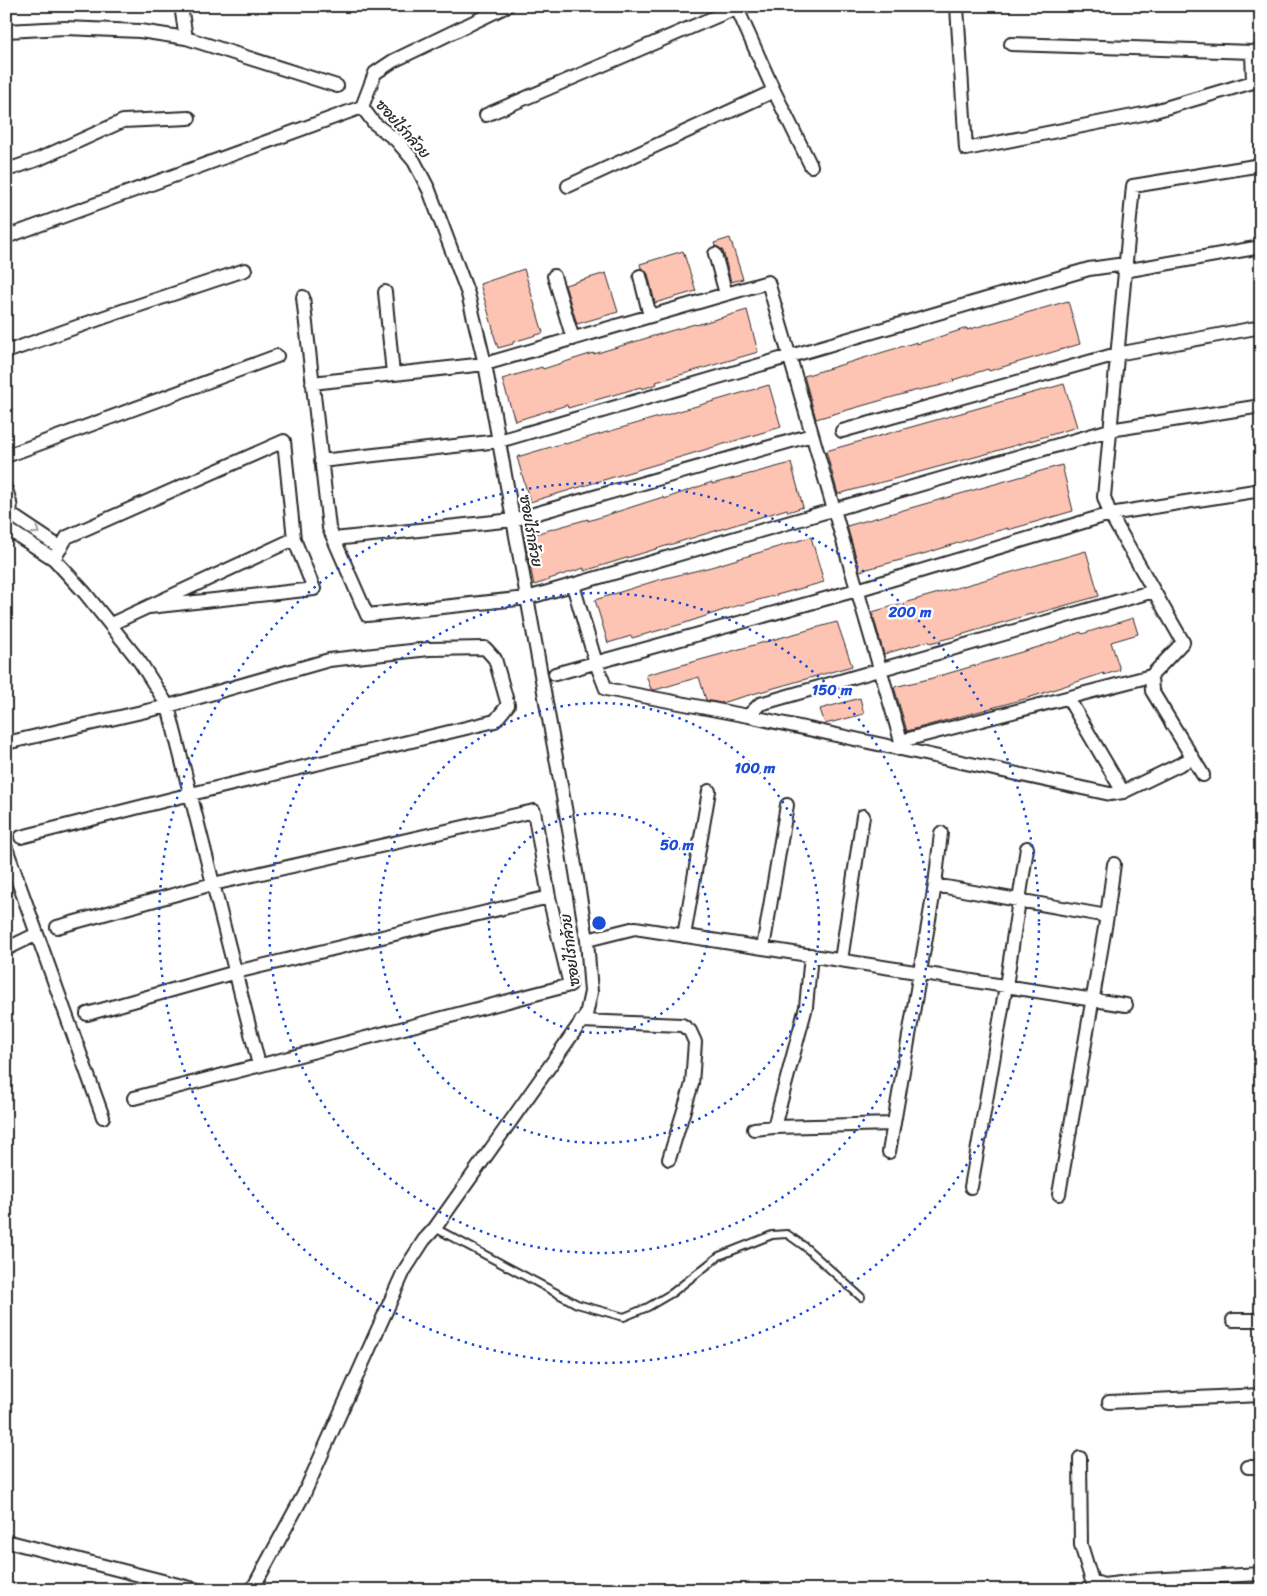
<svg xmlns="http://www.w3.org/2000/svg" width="1267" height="1596" font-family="Sriracha,'Playpen Sans Thai',sans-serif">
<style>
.building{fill:#fdc4b3;stroke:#2b2b2b}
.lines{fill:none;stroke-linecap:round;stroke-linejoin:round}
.lane-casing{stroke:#2b2b2b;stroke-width:10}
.street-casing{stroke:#2b2b2b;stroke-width:16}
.lane{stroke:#fff;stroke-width:6}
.street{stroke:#fff;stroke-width:12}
.oneway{stroke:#a0a0a0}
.ring{fill:none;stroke:#1d4ed8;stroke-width:2.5;stroke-dasharray:2.5 5}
.labels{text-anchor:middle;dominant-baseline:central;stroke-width:4.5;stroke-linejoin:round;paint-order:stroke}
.street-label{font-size:15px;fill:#2b2b2b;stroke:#fff}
.centre{fill:#1d4ed8;stroke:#fff;stroke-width:2.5}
.ring-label{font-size:15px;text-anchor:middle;font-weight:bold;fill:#1d4ed8;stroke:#fff;stroke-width:4.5;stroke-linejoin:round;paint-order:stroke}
</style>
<rect width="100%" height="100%" fill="#fff"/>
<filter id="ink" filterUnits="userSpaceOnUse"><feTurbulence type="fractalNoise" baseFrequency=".02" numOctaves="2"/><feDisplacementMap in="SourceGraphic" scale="10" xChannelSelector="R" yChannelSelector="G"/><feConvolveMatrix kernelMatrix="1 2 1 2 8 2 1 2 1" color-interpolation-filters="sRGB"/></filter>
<g filter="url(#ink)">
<path class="building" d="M730,238L743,279L731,282L723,251L720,248L715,246L714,243Z
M683,251L696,291L655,303L648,274L645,270L641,268L640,264Z
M524,269L543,333L513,342V344L498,348L493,332H494L480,284Z
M606,273L618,312L577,324L565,285Z
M1068,301L1080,344L989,371L988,369L953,380L954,381L938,386L914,391L816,419L804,376L917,342V344L967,328V330Z
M747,310L758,352L656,382L657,384L642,389L641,387L568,408L567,405L515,421L502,379L542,367L543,369L593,353L594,354L670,331L695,324L696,325Z
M1064,384L1077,427L986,454L838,494L826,451Z
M769,385L781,427L530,502L517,457L564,443L565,444L590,437Z
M791,463L803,507L788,512L787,509L584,571V568L549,579L550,580L534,585L524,537L588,519V521L663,497L664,499L712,482V484Z
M1062,465L1073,511L1008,530V528L983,535L930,552L860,571L847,526Z
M811,537L824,582L733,607L682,624L632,638L631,636L608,643L595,600L658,580L711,567Z
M1086,551L1099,596L1031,615V614L957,636L930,643L929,641L884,654L872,612Z
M1133,618L1138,634L1111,642L1120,670L1104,675V673L1028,698L907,731L894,687L929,679L1042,646L1081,632L1082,634Z
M837,622L852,666L721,703L706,700L699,677L655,690L651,689L646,675Z
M860,698L864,714L825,724L820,709Z"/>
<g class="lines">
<g class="lane-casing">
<path id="lane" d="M435,1228L577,1304L624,1317L648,1307L672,1293L719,1256L772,1235L787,1234L804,1246L861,1297"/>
</g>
<g class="street-casing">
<path id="street" d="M181,6L186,38
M736,6L774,91L811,166
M957,7L966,149L1148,113L1253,82L1252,52
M6,31L65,28L140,31L186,38L337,86
M1011,44L1252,52L1261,50
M486,115L736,8
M6,167L13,168L39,159L123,121L189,118
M568,186L774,91
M6,237L362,107L375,73L393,61L507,6
M715,254L726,294
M1124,271L1261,247
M554,276L573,339
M640,276L650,316
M385,292L393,374
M303,297L329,528L367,615L527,598L1110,430L1261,406
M6,352L116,313L245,270
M312,383L485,364L768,282L901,741L899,749
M842,431L1117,354L1261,327
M6,456L277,356
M321,461L499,441L1089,269L1125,264
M6,490C10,501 13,509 8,521
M10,514L61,548
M6,528L54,559L85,593L140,662L168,706L259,1065
M334,539L513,520L812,435
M54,559L67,537L284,441L294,539
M573,585L596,663L606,689L748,716L1110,794L1123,792L1193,758
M111,624L294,539L314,589L149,607
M555,674L857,590L1110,514L1261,490
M1151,676L1152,691L1203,775
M1068,698L1123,792
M748,716L760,704L1154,591
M901,741L1151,676L1183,642L1110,514L1104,497L1133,186L1261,165
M6,743L168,706L329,660L429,649L485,648L495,659L508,705L495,721L191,794L21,837
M6,848L103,1117
M935,885L1107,916
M57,927L213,884L534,811L549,897L570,985L134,1098
M684,936L709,791
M587,940L635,928L1126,1005
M763,948L787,805
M6,949L37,934
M841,960L863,816
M87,1014L236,972L549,897
M581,1021L682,1025L690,1031L695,1042L692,1084L669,1159
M774,1127L806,1007L811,955
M754,1129L774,1127L894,1124
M889,1152L935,885L941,833
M971,1187L1006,986L1027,848
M1059,1194L1107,916L1114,864
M1233,1320H1261
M1109,1402L1261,1395
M1080,1458L1081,1545L1092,1581L1103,1585L1147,1580L1261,1574
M1248,1467H1261
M6,1541L198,1590
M252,1590L304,1494L404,1271L424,1240L435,1228L586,1015L591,992L587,940L571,841L485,364L468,294L429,190L414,161L396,140L374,123L362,107"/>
</g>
<use href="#lane" class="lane"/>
<use href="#street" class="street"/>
</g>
<defs><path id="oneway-chevron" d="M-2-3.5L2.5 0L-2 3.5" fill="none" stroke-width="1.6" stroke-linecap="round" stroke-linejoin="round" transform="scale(1.25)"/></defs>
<use class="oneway" href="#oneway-chevron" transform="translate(36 531) rotate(33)"/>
</g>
<g class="ring">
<circle cx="599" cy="923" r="110"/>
<circle cx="599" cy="923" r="220"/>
<circle cx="599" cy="923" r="330"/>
<circle cx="599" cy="923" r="440"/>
</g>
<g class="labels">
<g class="street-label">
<text transform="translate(403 129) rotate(48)">ซอยไร่กล้วย</text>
<text transform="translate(531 531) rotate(80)">ซอยไร่กล้วย</text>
<text transform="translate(570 950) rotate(-97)">ซอยไร่กล้วย</text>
</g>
</g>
<circle cx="599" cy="923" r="8" class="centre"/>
<g class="ring-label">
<text x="910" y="617">200 m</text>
<text x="832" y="695">150 m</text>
<text x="755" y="773">100 m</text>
<text x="677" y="850">50 m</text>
</g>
<rect width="1267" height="1596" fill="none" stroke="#fff" stroke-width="25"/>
<rect x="12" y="12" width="1242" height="1571" fill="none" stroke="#2b2b2b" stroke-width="2" filter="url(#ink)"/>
</svg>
